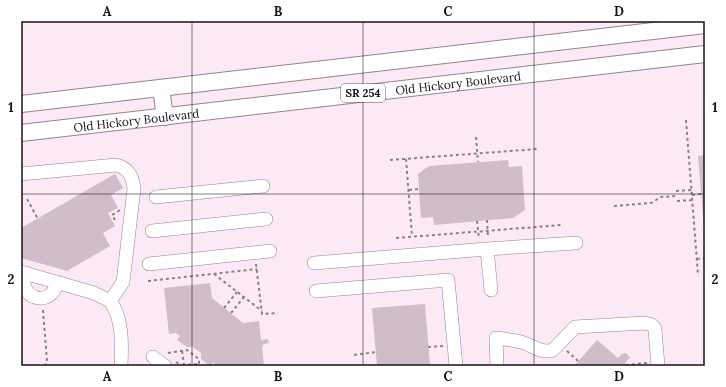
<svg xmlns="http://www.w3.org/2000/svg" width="726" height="387" font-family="Lora,serif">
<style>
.building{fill:#cfbdc9}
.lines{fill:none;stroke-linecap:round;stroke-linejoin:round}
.minor-casing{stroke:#95848f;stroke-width:14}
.major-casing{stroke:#95848f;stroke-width:18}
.path{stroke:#8c8088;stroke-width:2;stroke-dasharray:3 3;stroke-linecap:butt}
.minor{stroke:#fff;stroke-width:13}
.major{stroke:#fff;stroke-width:16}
.grid{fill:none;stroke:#181216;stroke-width:1;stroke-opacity:0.55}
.labels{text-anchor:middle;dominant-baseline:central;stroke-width:3;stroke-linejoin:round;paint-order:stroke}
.shield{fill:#fff;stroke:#5d595c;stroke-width:1}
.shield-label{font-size:11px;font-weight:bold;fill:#181216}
.street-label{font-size:12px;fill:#181216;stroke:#fff}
.neatline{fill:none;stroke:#181216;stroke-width:1.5}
.grid-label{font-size:13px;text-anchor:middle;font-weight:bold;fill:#181216}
</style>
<rect width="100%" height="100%" fill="#fbe9f5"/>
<path class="building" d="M705,155V228H704L698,156Z
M508,160L509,167L522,166L525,210L513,218L434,225L433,217L421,218L418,174L429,166Z
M115,174L123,188L111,195L118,208L108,213L115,226L103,233L110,246L67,271L21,258V228Z
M210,283L212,298L243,323L259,321L261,340L268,339L269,343L264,344L262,347L264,366H216L213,362L210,366L201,359V353L193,347H187L177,340L180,336L176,333L169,334L164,288Z
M425,304L430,366H377L372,308Z
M597,340L618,358L622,354L626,353L630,357L625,363L628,366H574Z"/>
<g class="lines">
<g class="minor-casing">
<path id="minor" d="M21,174L116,165C129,168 133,177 134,189L123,282L110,301C123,318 122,345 121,366
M156,197L263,186
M152,231L266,219
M487,249L576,243
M314,263L487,249L491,290
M149,264L270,251
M21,272L94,293L110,301
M26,273C15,298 52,310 57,282
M316,291L448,280L456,366
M153,357L165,366
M497,366L496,338C504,339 513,340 521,342C532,345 541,354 553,350L575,327L645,323L652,325L655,329L658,366"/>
</g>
<g class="major-casing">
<g id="major">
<path d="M161,88L165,117"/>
<path d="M21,104L705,25"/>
<path id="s1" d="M21,133L705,54"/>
</g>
</g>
<path class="path" d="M686,120L698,275
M476,137L478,162
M406,159L412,236
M390,160L537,149
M409,190L419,189
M676,191L691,190
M692,195L701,194
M27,199L38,219
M677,201L692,200
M614,206L651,203L661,197L676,196
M115,220L112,215L120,210
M487,220L488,237
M477,221L479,239
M396,238L561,225
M697,259L705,258
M256,264L262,314L278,313
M214,274L262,311
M148,281L257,269
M224,308L237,292
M43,310L47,361L45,366
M231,313L244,297
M428,347L443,346
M182,351L184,365L199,364
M567,351L578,361
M168,353L187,350L199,359V366
M354,355L376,352
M176,362L182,366
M626,365L647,363"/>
<use href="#minor" class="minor"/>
<use href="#major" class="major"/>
</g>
<path class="grid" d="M192,21V366M363,21V366M534,21V366M21,194H705"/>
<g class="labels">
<rect class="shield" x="341" y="84" width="44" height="18" rx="3"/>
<g class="shield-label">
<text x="363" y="93">SR 254</text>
</g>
<g class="street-label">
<text stroke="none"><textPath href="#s1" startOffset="440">Old Hickory Boulevard</textPath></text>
<text stroke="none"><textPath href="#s1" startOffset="116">Old Hickory Boulevard</textPath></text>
</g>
</g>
<rect width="726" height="387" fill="none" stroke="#ffffff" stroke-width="44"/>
<rect x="22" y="22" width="682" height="343" class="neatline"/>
<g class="grid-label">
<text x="107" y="16">A</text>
<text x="278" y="16">B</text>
<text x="448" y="16">C</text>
<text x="619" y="16">D</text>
<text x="11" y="112">1</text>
<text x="715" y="112">1</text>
<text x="11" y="284">2</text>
<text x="715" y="284">2</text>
<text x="107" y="381">A</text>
<text x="278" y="381">B</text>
<text x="448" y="381">C</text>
<text x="619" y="381">D</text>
</g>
</svg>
